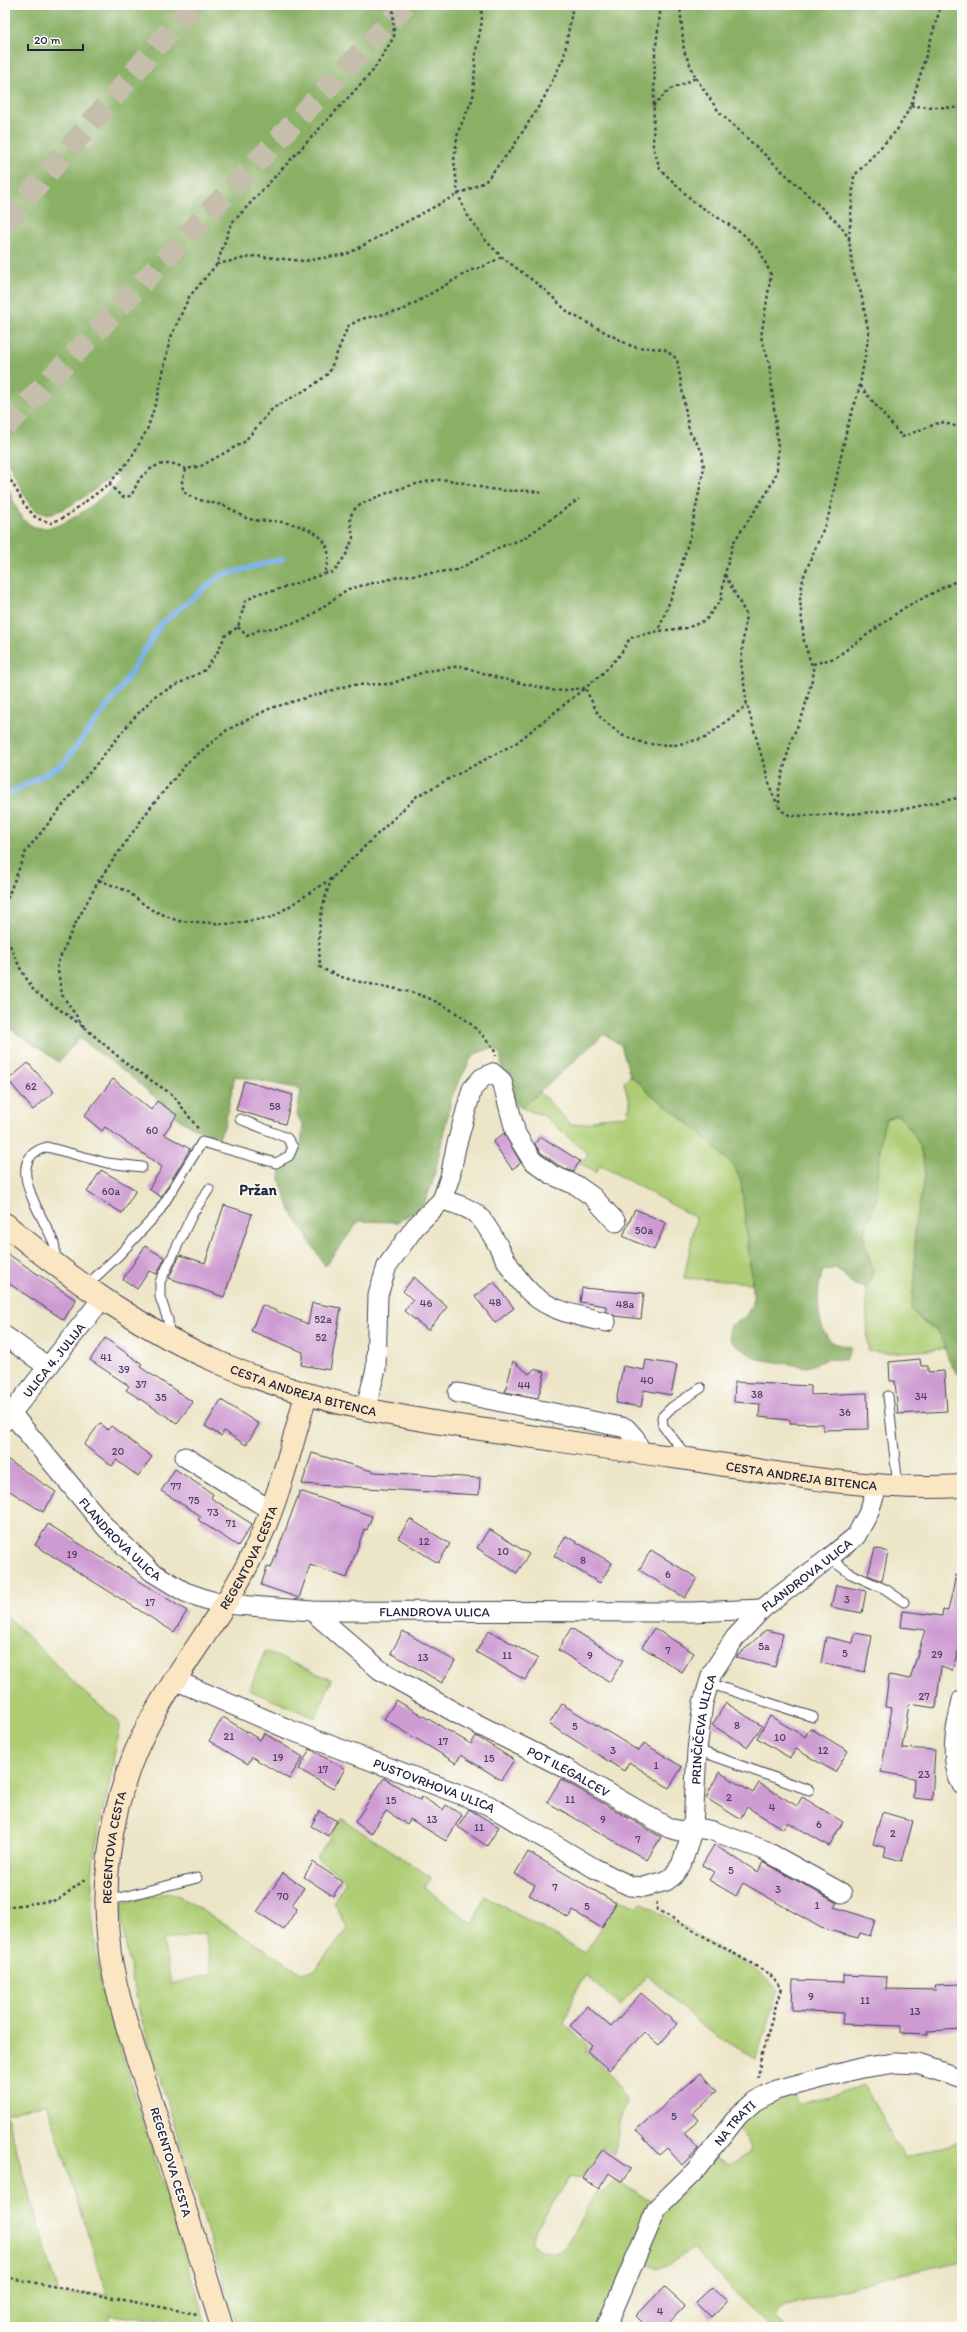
<svg xmlns="http://www.w3.org/2000/svg" width="967" height="2332" font-family="Itim,sans-serif">
<style>
.green{fill:#aecd74;stroke:#687858;fill-rule:evenodd}
.forest{fill:#8ab066;stroke:#566950}
.lines{fill:none;stroke-linecap:round;stroke-linejoin:round}
.stream{stroke:#7cb2eb;stroke-width:5.5}
.building{fill:#cd9bd2}
.highway-tunnel{stroke:#c4beab;stroke-width:22;stroke-dasharray:22 11;stroke-linecap:butt}
.lane-casing{stroke:#403f50;stroke-width:11}
.street-casing{stroke:#403f50;stroke-width:21}
.secondary-casing{stroke:#403f50;stroke-width:24}
.path{stroke:#403f50;stroke-width:2.5;stroke-dasharray:3 3;stroke-linecap:butt}
.lane{stroke:#fff;stroke-width:9}
.street{stroke:#fff;stroke-width:19}
.secondary{stroke:#fbe6c4;stroke-width:22}
.labels{text-anchor:middle;dominant-baseline:central;stroke-width:3;stroke-linejoin:round;paint-order:stroke}
.number-label{font-size:11px;fill:#4d4061}
.street-label{font-size:13px;fill:#22223b;stroke:#fdfcf7}
.quarter-label{font-size:15px;font-weight:bold;fill:#22223b;stroke:#fdfcf7}
</style>
<rect width="100%" height="100%" fill="#fdfcf7"/>
<filter id="ink" filterUnits="userSpaceOnUse"><feTurbulence type="fractalNoise" baseFrequency=".025" numOctaves="2"/><feDisplacementMap in="SourceGraphic" scale="8" xChannelSelector="R" yChannelSelector="G"/><feConvolveMatrix kernelMatrix="1 2 1 2 8 2 1 2 1" color-interpolation-filters="sRGB"/></filter>
<filter id="wash" filterUnits="userSpaceOnUse"><feTurbulence type="fractalNoise" baseFrequency=".012" numOctaves="4" result="noise"/><feDisplacementMap in="SourceGraphic" scale="16" xChannelSelector="R" yChannelSelector="G"/><feGaussianBlur stdDeviation="0.9" result="paint"/><feColorMatrix in="noise" values="0 0 0 0 0 0 0 0 0 0 0 0 0 0 0 0 0 1.4 0 .05"/><feComposite in="paint" operator="in"/></filter>
<g filter="url(#wash)">
<rect width="100%" height="100%" fill="#ece5c7"/>
<path class="green" d="M630,1075L652,1095L700,1132L735,1168L741,1181L752,1283L684,1278L696,1218L600,1165L595,1173L580,1163L588,1154L544,1116L522,1108L540,1092L571,1125L589,1123L600,1118L626,1116L630,1105L624,1082Z
M897,1115L903,1119L917,1139L923,1158L925,1177L915,1225V1278L911,1310L924,1323L938,1330L945,1349L886,1353L868,1351L866,1287L873,1273L864,1235L877,1194L881,1132L886,1119Z
M5,1614L88,1696L118,1720L119,1727C116,1743 114,1759 111,1775C104,1809 94,1842 92,1877C90,1915 96,1952 102,1989L207,2327L203,2324L109,2315L108,2327H5ZM47,2103L107,2294H59L6,2114Z
M265,1651L332,1680L315,1718L249,1690Z
M342,1819L431,1877L424,1887L473,1924L485,1896L585,1953L618,1899L637,1907L641,1902L759,1972L778,1990L756,2059L704,2028L647,1975L620,2006L586,1975L576,1989L564,2024L588,2045L586,2051L603,2067L627,2099L619,2123L615,2155L603,2147L579,2179L570,2177L538,2226L530,2242L541,2251L557,2254L564,2248L597,2192L601,2194L616,2180L652,2202L601,2327H387L379,2322L375,2327H237L140,2014L122,1927V1903L169,1893L179,1896L302,1973L314,1970L348,1929L333,1902L346,1881L317,1858ZM205,1933L212,1974L171,1984L163,1940Z
M864,2085L904,2158L962,2141V2261L898,2275L779,2308L775,2317L786,2327H768L693,2248L670,2264L657,2270L643,2260L656,2220L713,2158L729,2165L749,2153L751,2148L744,2134L736,2127L745,2116L791,2091L798,2105Z"/>
<path class="forest" d="M5,5H962V1377C946,1365 947,1347 938,1330L925,1323L911,1310L915,1278V1225L925,1177L923,1158L917,1139L903,1119L897,1115L886,1119C877,1143 880,1170 877,1195C875,1209 865,1220 864,1235C862,1258 881,1264 866,1287C850,1288 847,1275 836,1268L823,1271C816,1287 816,1323 828,1338C833,1345 843,1345 851,1347L849,1354L845,1360L827,1359L808,1367L757,1359L734,1344L729,1337L730,1326L746,1316L754,1300L741,1181L735,1168L700,1132L652,1095L630,1075L621,1045L604,1034L522,1108C500,1095 504,1078 500,1053L493,1048L477,1053L470,1060L452,1096L432,1185L423,1206L397,1222L359,1221L325,1266L290,1210L280,1180L281,1162L289,1161L298,1155L301,1145L303,1126L297,1115L301,1089L235,1076L225,1124L218,1140L183,1122L127,1073L79,1038L59,1062L5,1025V481C11,492 16,514 26,522C54,545 101,497 121,480L114,474C100,485 55,524 37,511C25,501 12,470 5,455Z"/>
<g class="lines">
<path class="stream" d="M5,796L63,764L120,690L161,624L219,576L282,559"/>
</g>
<g id="blocks">
<path class="building" d="M28,1063L54,1092L33,1110L8,1080Z
M113,1079L151,1110L157,1101L177,1115L164,1134L190,1149L161,1197L149,1189L162,1167L105,1127L102,1131L84,1116Z
M244,1081L293,1095L285,1124L236,1110Z
M504,1133L521,1163L512,1169L493,1142Z
M540,1136L580,1161L573,1172L558,1165L540,1152L535,1144Z
M101,1170L136,1190L122,1213L87,1192Z
M224,1205L252,1214L224,1297L169,1278L180,1255L205,1263Z
M635,1209L666,1223L654,1250L623,1236Z
M145,1246L165,1258L157,1274L149,1271L137,1289L123,1279Z
M5,1252L76,1300L64,1320L5,1281Z
M414,1277L447,1307L428,1330L404,1311L413,1300L403,1291Z
M494,1282L514,1308L495,1323L475,1296Z
M582,1288L644,1293L641,1319L615,1316L606,1311V1306L580,1302Z
M312,1303L341,1308L330,1370L301,1365L303,1352L251,1331L262,1305L308,1324Z
M105,1338L142,1364L140,1367L193,1402L177,1423L126,1390L129,1386L90,1360Z
M920,1359L921,1366H928V1372L944,1371L947,1411L898,1414L895,1381H890L889,1362Z
M646,1360L677,1365L671,1395L644,1390L641,1407L616,1403L623,1366L644,1370Z
M513,1361L529,1374L534,1369L545,1372L538,1398L505,1392Z
M735,1382L811,1386V1395L867,1393L868,1429L823,1430V1424L790,1423V1420L759,1417L760,1404L734,1402Z
M221,1400L259,1424L246,1445L224,1431L221,1436L205,1426Z
M100,1423L108,1430L111,1426L152,1457L138,1476L116,1460L112,1466L84,1445Z
M312,1453L375,1472L480,1478L479,1495L302,1484Z
M5,1458L56,1492L43,1512L5,1488Z
M175,1469L213,1494L211,1498L252,1524L238,1546L198,1520L201,1516L161,1491Z
M300,1491L372,1516L367,1530L364,1529L347,1578L310,1565L299,1598L261,1585L267,1567L271,1568Z
M410,1519L450,1544L438,1563L398,1538Z
M48,1524L187,1611L174,1632L35,1545Z
M489,1529L529,1554L517,1573L477,1548Z
M566,1536L612,1563L600,1583L554,1556Z
M875,1548L888,1552L882,1581L868,1575Z
M651,1550L697,1578L685,1598L639,1570Z
M956,1575L962,1576V1639L952,1671L941,1667L936,1708L909,1704L902,1748L935,1750L932,1800L913,1798L914,1778L881,1772L892,1708L885,1707L889,1675L910,1679L925,1630L901,1627L903,1611L942,1616L943,1610L948,1611Z
M836,1585L866,1591L862,1613L831,1607Z
M571,1628L623,1660L610,1682L558,1650Z
M654,1628L694,1653L682,1672L642,1647Z
M489,1630L538,1659L525,1680L476,1652Z
M766,1630L783,1634L775,1667L736,1657Z
M403,1631L455,1661L442,1683L391,1653Z
M855,1633L872,1636L865,1672L821,1663L826,1637L853,1643Z
M396,1700L471,1744L476,1736L514,1760L501,1780L461,1755L456,1763L384,1719Z
M726,1703L762,1726L748,1747L712,1725Z
M562,1704L639,1751L644,1743L682,1767L669,1788L629,1762L624,1771L549,1724Z
M770,1716L805,1737L810,1728L848,1751L835,1772L796,1749L790,1758L757,1738Z
M223,1717L260,1740L264,1733L303,1757L289,1779L252,1757L248,1764L209,1741Z
M310,1749L345,1769L333,1789L299,1769Z
M719,1772L753,1793L759,1783L797,1806L802,1797L843,1822L829,1846L788,1822L783,1829L747,1807L740,1819L706,1798Z
M384,1778L420,1800L422,1797L443,1810L446,1805L462,1815L446,1841L410,1819L407,1824L386,1811L371,1834L355,1822Z
M561,1779L661,1837L647,1860L547,1802Z
M469,1809L499,1827L487,1846L458,1827Z
M319,1811L337,1821L328,1836L311,1826Z
M882,1812L913,1821L902,1861L884,1856L886,1848L873,1844Z
M714,1845L758,1872L763,1862L837,1903L834,1907L875,1920L870,1936L860,1933L858,1938L821,1928L743,1883L736,1896L709,1880L714,1872L702,1865Z
M528,1852L616,1903L602,1928L573,1911L569,1918L529,1895L535,1885L515,1874Z
M313,1862L342,1882L333,1896L304,1877Z
M283,1873L304,1888L292,1905L297,1909L284,1929L257,1912Z
M844,1975L887,1977L886,1989L936,1990L935,1985L962,1984V2029L928,2031V2034L901,2033V2026L842,2024L843,2013L792,2010L793,1980L844,1982Z
M641,1993L677,2024L659,2045L644,2032L609,2070L587,2051L592,2045L570,2026L587,2006L611,2027Z
M701,2073L717,2091L693,2113L699,2120L684,2133L698,2149L682,2165L667,2148L659,2155L636,2130Z
M603,2149L631,2168L622,2182L609,2173L599,2189L583,2178Z
M664,2287L685,2306L665,2327H647L636,2316Z
M712,2287L727,2301L711,2317L696,2302Z"/>
</g>
</g>
<g filter="url(#ink)">
<use href="#blocks" fill-opacity="0" stroke="#403f50" stroke-width="1"/>
<g class="lines">
<path class="highway-tunnel" d="M5,223L192,5
M5,427L406,5"/>
<g class="lane-casing">
<path id="lane" d="M54,1262C55,1256 56,1249 54,1243C44,1217 0,1159 47,1147L107,1163L142,1167
M86,1286L119,1255L158,1213L202,1142L276,1163L289,1156L293,1147L287,1138L240,1119
M169,1338L168,1320L160,1297V1282L193,1213L209,1189
M888,1396L898,1487
M686,1455L663,1426L662,1417L672,1407L701,1388
M829,1558L851,1574L885,1589L904,1602
M708,1683L813,1717
M697,1750L809,1790
M107,1901L197,1878"/>
</g>
<g class="street-casing">
<g id="street">
<path d="M442,1200L450,1177L456,1147L472,1089L482,1078L493,1073L502,1081L516,1134L532,1160L552,1175L576,1185L593,1197L616,1222"/>
<path d="M5,1336L48,1367"/>
<path d="M458,1393L626,1428L635,1438L641,1453"/>
<path d="M365,1410L376,1369L378,1295L387,1266L415,1227L442,1200C456,1204 473,1208 482,1220C501,1245 507,1271 532,1294C552,1312 580,1316 606,1322"/>
<path id="s1" d="M11,1413L107,1529L152,1572L185,1592L208,1600L226,1604L312,1611L692,1612L762,1609"/>
<path id="s2" d="M5,1421L102,1299"/>
<path d="M185,1457L272,1511"/>
<path id="s3" d="M312,1611L380,1670L465,1718L565,1768L669,1828L680,1831L693,1827L713,1831L764,1850L842,1893"/>
<path id="s4" d="M175,1680L290,1730L488,1805L594,1868L630,1886L644,1887L666,1881L673,1876L681,1865L687,1848L693,1827L697,1750L703,1703L712,1673L735,1638L762,1609L829,1558L856,1536L868,1514L878,1485"/>
<path d="M962,1700C956,1727 948,1759 962,1785"/>
<path id="s5" d="M606,2327L657,2208L695,2171L738,2116L755,2101L776,2090L861,2068L895,2063L918,2064L962,2079"/>
</g>
</g>
<g class="secondary-casing">
<g id="secondary">
<path id="s6" d="M5,1224C73,1281 145,1332 227,1366C317,1404 412,1420 508,1433C563,1441 619,1450 674,1457C769,1471 866,1492 962,1486"/>
<path id="s7" d="M222,2327C201,2259 179,2190 158,2122C141,2067 119,2011 110,1954C101,1887 109,1816 135,1753C162,1688 210,1635 243,1573C274,1517 289,1456 306,1395"/>
</g>
</g>
<path class="path" d="M481,5L482,21L476,51L473,98L458,132L454,160L458,194L466,213L486,241L502,257L545,290L569,313L633,347L664,349L677,359L689,431L702,451L704,468L690,536L675,588L658,631
M696,78L719,112L841,226L849,239L853,271L861,293L869,334L859,390L847,428L828,518L803,578L800,600L804,642L814,672L803,714L792,738L787,756L779,789V807L782,811L791,816L851,814L905,809L962,797
M653,106L669,90L696,78L684,51L680,5
M911,106L962,108
M849,239L854,176L897,130L911,106L941,5
M217,264L255,256L304,261L347,254L458,194L485,182L513,147L544,98L564,57L573,5
M860,386L902,437L941,422L962,428
M186,469L182,481L183,491C196,502 209,501 225,506C232,509 239,515 246,518C257,522 271,520 282,522C313,527 339,540 324,574L334,572L347,553L353,538L350,517C352,514 354,509 357,507C373,496 429,477 448,480C465,482 481,489 499,490C513,492 527,489 541,493
M5,470L24,504L36,518L51,523L65,517L109,484L131,458L147,430L158,396L170,339L189,297L217,264L231,224L372,72L394,37L393,5
M109,484L122,497L131,496L140,478L153,467L163,464H175L186,469L201,466L244,442L273,408L311,387L329,373L348,326L361,319L403,310L471,270L482,267L502,257
M725,575L746,614L741,663L747,705L772,793L778,805
M238,627L247,636L259,630L280,627L306,619L348,589L403,576L457,570L500,547L523,539L579,499
M813,664L835,658L904,608L962,578
M332,878C318,915 318,929 320,967C350,985 384,984 417,994C441,1002 466,1017 483,1036C488,1043 495,1048 496,1056
M99,880L127,891L150,909L178,921L231,924L273,917L332,878L417,796L516,743L585,688L599,716L621,735L647,744L675,745L705,738L747,705
M5,904L26,851L132,720L155,696L205,670L217,653L225,636L238,627L245,602L258,593L270,592L324,574
M5,922L8,941L20,968L34,991L84,1027L128,1065L173,1095L199,1130
M84,1027L62,995L57,965L72,930L99,880L150,808L188,762L227,730L271,708L350,685L390,684L427,671L461,666L498,678L556,691L585,688L602,674L620,655L630,638L658,631L687,628L706,620L721,599L725,574L733,543L768,491L777,472L778,446L769,362L761,337L771,275L760,251L742,233L695,203L660,169L653,146L655,54L661,5
M657,1902L656,1906L658,1910L761,1969L774,1978L781,1988L761,2057L758,2078
M5,1907L58,1900L87,1878
M5,2277L197,2314"/>
<use href="#lane" class="lane"/>
<use href="#street" class="street"/>
<use href="#secondary" class="secondary"/>
</g>
</g>
<g class="labels">
<g class="number-label">
<text x="31" y="1086">62</text>
<text x="275" y="1106">58</text>
<text x="152" y="1130">60</text>
<text x="111" y="1191">60a</text>
<text x="644" y="1230">50a</text>
<text x="495" y="1302">48</text>
<text x="426" y="1303">46</text>
<text x="625" y="1304">48a</text>
<text x="323" y="1319">52a</text>
<text x="321" y="1337">52</text>
<text x="106" y="1357">41</text>
<text x="124" y="1369">39</text>
<text x="647" y="1380">40</text>
<text x="141" y="1384">37</text>
<text x="524" y="1385">44</text>
<text x="757" y="1394">38</text>
<text x="921" y="1396">34</text>
<text x="161" y="1397">35</text>
<text x="845" y="1412">36</text>
<text x="118" y="1451">20</text>
<text x="176" y="1486">77</text>
<text x="194" y="1500">75</text>
<text x="213" y="1512">73</text>
<text x="231" y="1523">71</text>
<text x="424" y="1541">12</text>
<text x="503" y="1551">10</text>
<text x="72" y="1554">19</text>
<text x="583" y="1560">8</text>
<text x="668" y="1574">6</text>
<text x="847" y="1599">3</text>
<text x="150" y="1602">17</text>
<text x="764" y="1646">5a</text>
<text x="668" y="1650">7</text>
<text x="845" y="1653">5</text>
<text x="937" y="1654">29</text>
<text x="507" y="1655">11</text>
<text x="590" y="1655">9</text>
<text x="423" y="1657">13</text>
<text x="924" y="1696">27</text>
<text x="737" y="1725">8</text>
<text x="575" y="1726">5</text>
<text x="229" y="1736">21</text>
<text x="780" y="1737">10</text>
<text x="443" y="1741">17</text>
<text x="613" y="1750">3</text>
<text x="823" y="1750">12</text>
<text x="278" y="1757">19</text>
<text x="489" y="1758">15</text>
<text x="656" y="1765">1</text>
<text x="323" y="1769">17</text>
<text x="924" y="1774">23</text>
<text x="729" y="1797">2</text>
<text x="570" y="1799">11</text>
<text x="391" y="1800">15</text>
<text x="772" y="1807">4</text>
<text x="432" y="1819">13</text>
<text x="603" y="1819">9</text>
<text x="819" y="1824">6</text>
<text x="479" y="1827">11</text>
<text x="893" y="1833">2</text>
<text x="638" y="1839">7</text>
<text x="731" y="1870">5</text>
<text x="555" y="1887">7</text>
<text x="778" y="1889">3</text>
<text x="283" y="1896">70</text>
<text x="817" y="1905">1</text>
<text x="587" y="1906">5</text>
<text x="811" y="1996">9</text>
<text x="865" y="2000">11</text>
<text x="915" y="2011">13</text>
<text x="674" y="2116">5</text>
<text x="660" y="2311">4</text>
</g>
<g class="street-label">
<text stroke="none"><textPath href="#s2" startOffset="78">ULICA 4. JULIJA</textPath></text>
<text stroke="none"><textPath href="#s6" startOffset="345">CESTA ANDREJA BITENCA</textPath></text>
<text stroke="none"><textPath href="#s6" startOffset="851">CESTA ANDREJA BITENCA</textPath></text>
<text stroke="none"><textPath href="#s1" startOffset="167">FLANDROVA ULICA</textPath></text>
<text stroke="none"><textPath href="#s7" startOffset="821">REGENTOVA CESTA</textPath></text>
<text stroke="none"><textPath href="#s4" startOffset="893">FLANDROVA ULICA</textPath></text>
<text stroke="none"><textPath href="#s1" startOffset="503">FLANDROVA ULICA</textPath></text>
<text stroke="none"><textPath href="#s4" startOffset="698">PRINČIČEVA ULICA</textPath></text>
<text stroke="none"><textPath href="#s3" startOffset="304">POT ILEGALCEV</textPath></text>
<text stroke="none"><textPath href="#s4" startOffset="280">PUSTOVRHOVA ULICA</textPath></text>
<text stroke="none"><textPath href="#s7" startOffset="497">REGENTOVA CESTA</textPath></text>
<text stroke="none"><textPath href="#s5" startOffset="245">NA TRATI</textPath></text>
<text transform="translate(171 2162) rotate(73)">REGENTOVA CESTA</text>
</g>
<g class="quarter-label">
<text x="258" y="1190">Pržan</text>
</g>
</g>
<rect width="967" height="2332" fill="none" stroke="#fdfcf7" stroke-width="20"/>
<path d="M28 44v6h55v-6" fill="none" stroke="#22223b" stroke-width="2"/>
<text x="34" y="44" font-size="12" fill="#22223b" stroke="#fdfcf7" stroke-width="3" paint-order="stroke">20 m</text>
</svg>
